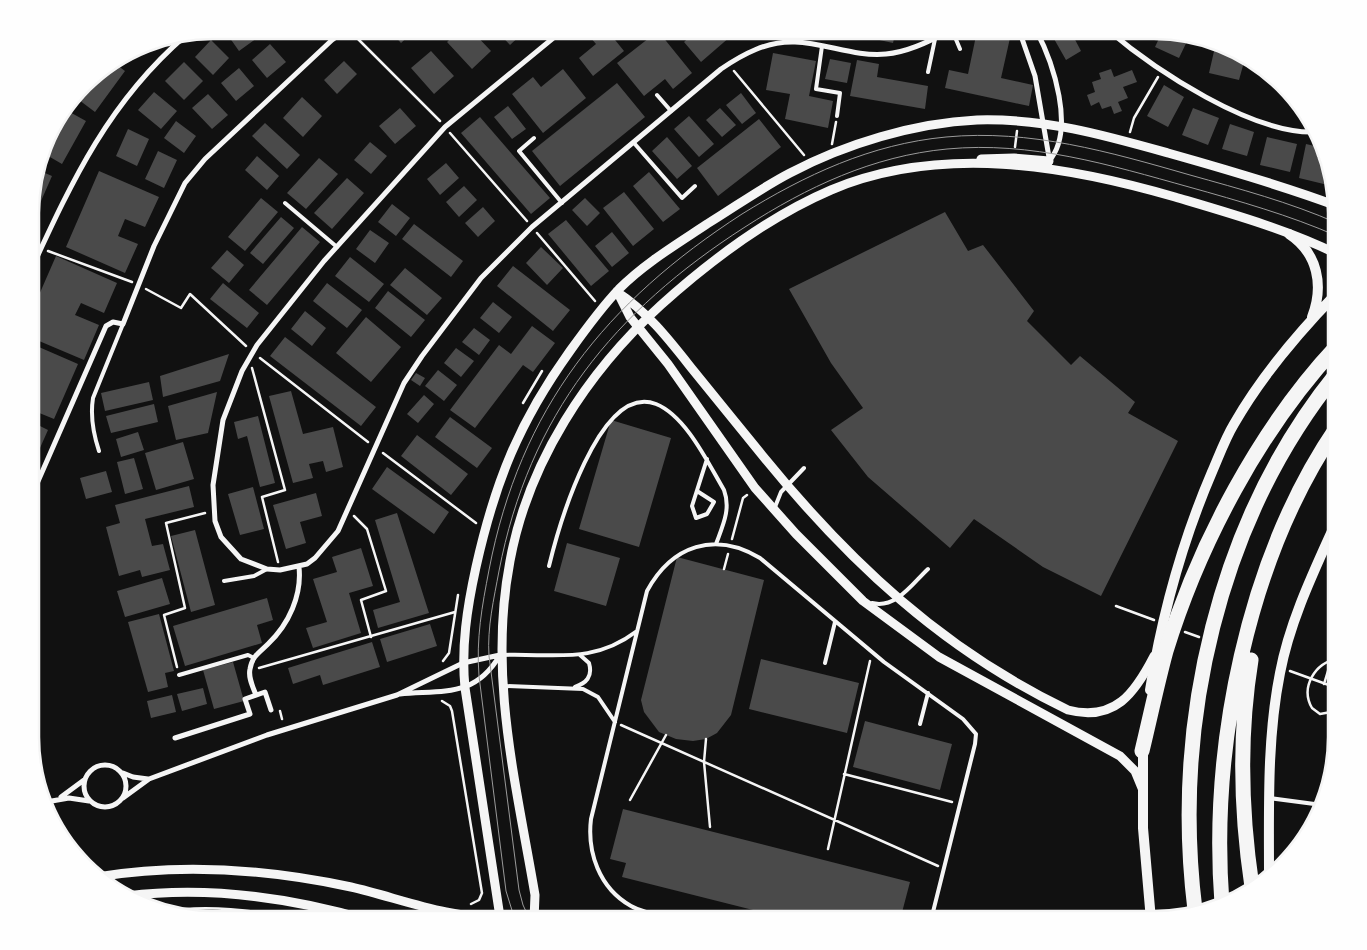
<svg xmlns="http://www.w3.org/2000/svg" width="1367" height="950" font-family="'Public Sans',sans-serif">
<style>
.building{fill:#4a4a4a}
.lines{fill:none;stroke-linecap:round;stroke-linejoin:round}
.path{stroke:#f5f5f5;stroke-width:2.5}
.service{stroke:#f5f5f5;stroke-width:4}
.minor{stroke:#f5f5f5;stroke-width:5}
.tertiary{stroke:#f5f5f5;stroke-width:9}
.secondary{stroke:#f5f5f5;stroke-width:10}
.primary{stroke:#f5f5f5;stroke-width:12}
.motorway{stroke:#f5f5f5;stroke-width:15}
.tram{stroke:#9a9a9a;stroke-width:1}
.rim{fill:none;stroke:#f5f5f5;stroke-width:2.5}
</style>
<rect width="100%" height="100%" fill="#111"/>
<path class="building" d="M233,30H257L261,35L239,51L227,34Z
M283,30H303L293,40Z
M389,30H415L401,43Z
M459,30H471L491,51L472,69L447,42Z
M496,30H526L510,45Z
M584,30H607L624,51L593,76L579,58L596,44Z
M619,30H632L625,36Z
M697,30H738L701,62L684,42Z
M834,30H896L893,43Z
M901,30H919L918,35Z
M1049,30H1070L1081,51L1066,60Z
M1163,30L1190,35L1179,58L1155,47Z
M658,31L692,73L673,89L665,79L644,96L617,63Z
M977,31L1010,38L1001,78L1033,85L1029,106L945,88L949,70L968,74Z
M211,40L229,58L213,75L195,57Z
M151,42L131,61L125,55L143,44Z
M270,44L286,62L267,78L252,60Z
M1215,47L1234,51L1236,52L1235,59L1244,62L1239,80L1209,73Z
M431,51L454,76L434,94L411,68Z
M773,53L816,61L809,96L833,101L828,128L785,119L790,94L766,90Z
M830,59L851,63L847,83L825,79Z
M857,60L879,64L877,77L928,86L925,109L850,96Z
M344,61L357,74L337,94L324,80Z
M113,62L125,71L95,112L75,97L92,76Z
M184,62L203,81L184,100L165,81Z
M239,68L254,86L236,101L221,83Z
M563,69L586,98L543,133L512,94L533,77L541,87Z
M1111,69L1114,77L1132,70L1137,82L1123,87L1128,98L1118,102L1122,111L1114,114L1111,106L1102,109L1099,102L1091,106L1087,95L1095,92L1092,82L1101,79L1099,73Z
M617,83L645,117L560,186L532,151Z
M1164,85L1184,97L1168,127L1147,116Z
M154,92L177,111L161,129L138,110Z
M741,93L756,113L742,124L726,105Z
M208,94L228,115L212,129L192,108Z
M302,97L322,116L303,137L283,118Z
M508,106L526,129L512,139L494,117Z
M400,108L416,126L395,144L379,126Z
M720,108L736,125L722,137L706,120Z
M1193,108L1219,118L1208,145L1182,135Z
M66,110L86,121L62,164L43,153L49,132Z
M689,116L714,144L699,157L674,129Z
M480,117L550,198L531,214L461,133Z
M759,119L781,147L718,196L697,168Z
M176,121L196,136L184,153L164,138Z
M265,123L300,155L287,169L252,136Z
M1230,124L1254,132L1247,156L1222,149Z
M128,129L149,139L137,166L116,156Z
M667,137L692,166L677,179L652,151Z
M1267,137L1297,144L1290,172L1260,165Z
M370,142L387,156L371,174L354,160Z
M1306,144L1319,147L1317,158L1324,159L1332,186L1299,178Z
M158,151L177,160L164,188L145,179Z
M257,156L279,176L267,190L245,170Z
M319,158L338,174L306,209L287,193Z
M446,163L459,178L440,195L427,179Z
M38,170L52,176L34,217L32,216V190Z
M99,171L159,197L145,227L125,219L118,236L138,244L125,273L66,247Z
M649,172L680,209L663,222L633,186Z
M347,178L364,193L332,229L314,213Z
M464,186L477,200L459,217L446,202Z
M624,192L654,229L633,246L603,208Z
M261,198L278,212L245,251L228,237Z
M585,198L600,213L587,226L572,210Z
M392,204L410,218L396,236L378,222Z
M483,207L495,221L478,237L465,223Z
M945,212L968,251L983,245L1034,311L1027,321L1071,365L1080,356L1135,402L1128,413L1178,441L1101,596L1043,567L974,519L950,548L868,477L831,430L863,408L831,363L789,289Z
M281,217L294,228L263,264L250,253Z
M566,220L609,271L591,286L548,234Z
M414,224L463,261L451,277L402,239Z
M302,227L320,242L267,305L249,290Z
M370,230L389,243L375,263L356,249Z
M612,232L629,253L612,267L595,246Z
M541,247L563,268L547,285L526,263Z
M227,250L244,265L229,283L211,268Z
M56,256L117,283L104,313L81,303L75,315L99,325L84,360L32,338V311Z
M350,257L384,284L369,302L335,276Z
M513,266L570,310L553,331L497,286Z
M405,268L442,298L427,315L390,285Z
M223,283L259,313L247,328L210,299Z
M327,283L362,310L347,328L313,301Z
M388,291L425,320L411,337L375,308Z
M493,302L512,317L499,333L480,318Z
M305,311L326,328L312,346L291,329Z
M366,317L401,347L371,382L336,353Z
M532,326L555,343L533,372L523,365L475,428L450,410L499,345L511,354Z
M474,328L490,340L479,355L462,342Z
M285,337L376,407L361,426L270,356Z
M32,344L78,364L54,419L32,410Z
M456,348L474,361L461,377L444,363Z
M229,354L220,381L163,397L160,376Z
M438,370L457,385L444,401L425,386Z
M416,373L425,378L420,386L411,380Z
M149,382L153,400L105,411L101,393Z
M291,391L303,434L333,427L343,467L326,472L323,461L309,464L313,478L293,483L269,396Z
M217,392L208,433L176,440L168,406Z
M424,395L434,404L418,423L407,414Z
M154,404L158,422L111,433L106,416Z
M258,416L275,483L260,487L247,436L238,439L234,422Z
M450,417L492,448L477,468L435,437Z
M611,420L671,438L639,547L579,529Z
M32,422L48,430L32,466Z
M138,432L144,450L121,457L116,439Z
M417,435L468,474L451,495L401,456Z
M183,442L194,479L156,490L145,453Z
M134,458L143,489L125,494L117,462Z
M387,467L449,512L434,534L372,489Z
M106,471L112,492L86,499L80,478Z
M189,486L194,507L145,519L152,546L163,544L170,570L142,577L140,570L119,576L106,527L120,523L115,505Z
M253,487L264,529L240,535L228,494Z
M316,493L322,516L300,522L306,543L286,549L273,505Z
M397,513L429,613L378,628L373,610L400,602L375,520Z
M195,530L215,605L191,612L171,536Z
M567,543L620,558L606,606L554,591Z
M361,548L373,586L349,593L361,633L313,648L306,628L327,622L313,579L337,572L332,557Z
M677,557L764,580L731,715L717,733L706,739L693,741L676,739L659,732L644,712L641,700Z
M162,578L170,604L125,617L117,591Z
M267,598L273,620L257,625L262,643L185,666L173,626Z
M159,614L174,671L165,673L168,687L148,692L128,622Z
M430,624L437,646L387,662L380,639Z
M372,642L380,667L323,685L320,675L293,684L288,668Z
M761,659L859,683L847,733L749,709Z
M233,662L244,701L214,709L203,670Z
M203,688L207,704L182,711L177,694Z
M172,695L176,712L151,718L147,701Z
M865,721L952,744L940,790L853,767Z
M623,809L910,882L900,920H793L622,877L626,863L610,859Z"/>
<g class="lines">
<path class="path" d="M352,33L440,121
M734,71L804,155
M1130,132L1134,118L1158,77
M450,133L527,221
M832,144L836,122
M1015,147L1017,131
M537,233L595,301
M48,251L132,282
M146,289L181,308L190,294L246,346
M260,358L368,442
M252,368L285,490L262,497L278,562
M523,403L542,371
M383,453L476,523
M354,516L367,529L386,591L361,600L371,637
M732,539L743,498L747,495
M724,569L728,554
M1116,606L1154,620
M1337,606C1330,624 1324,649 1337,666
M1185,632L1199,637
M1337,659C1315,663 1300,687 1312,708L1320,714L1331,712L1337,706
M443,661L449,653L458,595
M177,667L164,615L185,608L166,523L205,513
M259,668L455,612
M1290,671L1337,688
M1324,684L1331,661
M442,701L450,706L452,711L482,893L479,900L471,904
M280,711L282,719
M621,725L938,866
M706,739L704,762L710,827
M844,774L952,802
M630,800L666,735
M828,849L870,661
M162,912C211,903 259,912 308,920"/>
<path class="service" d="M952,30L960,49
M822,46L816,89L840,93L837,116
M928,72L935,39
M657,95L671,111
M534,138L519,151L562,203
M634,143L682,198L695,186
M285,203L337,247
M99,451C93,433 90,417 93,398L123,324
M697,491L714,502L707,514L696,518L692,506L707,459
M775,507L781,492L804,468
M549,566C558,529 599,382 656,404C686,416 708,463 724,490C731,509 723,525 716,544
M224,581L254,576L267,569
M872,603C896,609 912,584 928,569
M502,655C554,653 592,665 637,631
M825,663L835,622
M179,675L248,655L254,658
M505,686L583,689L598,697L615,722
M575,687C586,683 593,677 589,663L580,655
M920,724L928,693
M1269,798L1322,805
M683,920C667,916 645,914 631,906C599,888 587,852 591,819L647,591C672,545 715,531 760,558L884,662L963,719L976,734L975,744L931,920"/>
<path class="minor" d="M563,30L445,127L324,261L257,345L242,371L223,420L213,485L215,521L221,537L241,559L267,569L280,570L307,564L315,558L338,531L404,383L422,356L481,278L532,227L721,69C743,54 767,41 795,42C826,43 855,57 886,54C909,52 931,41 950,30
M1019,30L1035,76L1050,163
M1036,30C1053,62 1076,130 1049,161
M1108,30C1155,70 1253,135 1316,132
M32,268C73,179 109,102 185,36
M32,495L106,326L113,322L123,324L154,246L185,183L205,159L332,40L346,30
M400,694C443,690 475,698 500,655
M256,695C253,687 248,678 250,669C252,656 260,652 268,644C289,624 302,595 299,567
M175,738L250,714L245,699L265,692L271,710
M84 786a21 21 0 1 1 42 0a21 21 0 1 1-42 0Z
M123,773L133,777L148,779
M61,797L84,780
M123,798L149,779L267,735L397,695L463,663L500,655
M46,802L69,798L89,801"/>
<path class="tertiary" d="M981,159L1014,158L1049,161
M617,291L630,317L668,364L755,488L796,534L863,601L939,657L1120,756L1135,771L1142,788
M617,292C648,312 670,341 693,370C716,398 739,427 762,455C849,562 943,650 1068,710C1115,722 1135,693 1154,656
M97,877C181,863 267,869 351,887C399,898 449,919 500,917L465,688C461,647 467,608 476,567C495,482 519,422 570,351C585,330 601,308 619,289C645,263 677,244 707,224C735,207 761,188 790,173C845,144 914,123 977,120C1044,118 1104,135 1168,153C1225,169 1281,185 1337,206
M127,896C207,886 292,898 368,920
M534,920L535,895C516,783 488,675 510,561C528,463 587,372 661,305C711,260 768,217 831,190C940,144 1065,165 1175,197C1229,213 1286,229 1337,254"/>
<path class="secondary" d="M1289,234C1318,253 1324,286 1312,317
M1150,690C1162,615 1182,542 1212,472C1219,456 1225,439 1234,424C1262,375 1298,333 1337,293
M1143,746V828L1151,920
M1269,873C1269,806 1267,738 1280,673C1290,620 1315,569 1337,520
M500,917H519L536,920"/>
<path class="primary" d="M500,917L502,920"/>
<path class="motorway" d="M1251,660C1239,734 1241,813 1252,887
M1142,751C1150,718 1157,684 1166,651C1199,544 1260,428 1337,346
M1222,904C1210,747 1247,559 1337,427
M1195,910C1172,724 1218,520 1337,373"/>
<path class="tram" d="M515,920L506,891L479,676C476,639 482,606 489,570C520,408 606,302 742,214C805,175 871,144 946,137C1030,129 1110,152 1190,175C1240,189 1289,202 1337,223
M530,920L523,905L519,890L489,656C487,628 494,598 499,571C529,415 614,311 745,227C807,187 873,156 947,149C1031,141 1110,165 1189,187C1239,201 1289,215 1337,236"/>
</g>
<path d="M0 0H1367V950H0ZM213 39H1154A174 174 0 0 1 1328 213V737A174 174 0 0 1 1154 911H213A174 174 0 0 1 39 737V213A174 174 0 0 1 213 39Z" fill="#fefefe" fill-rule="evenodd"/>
<path class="rim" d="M213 39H1154A174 174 0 0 1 1328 213V737A174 174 0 0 1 1154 911H213A174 174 0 0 1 39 737V213A174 174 0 0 1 213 39Z"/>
</svg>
